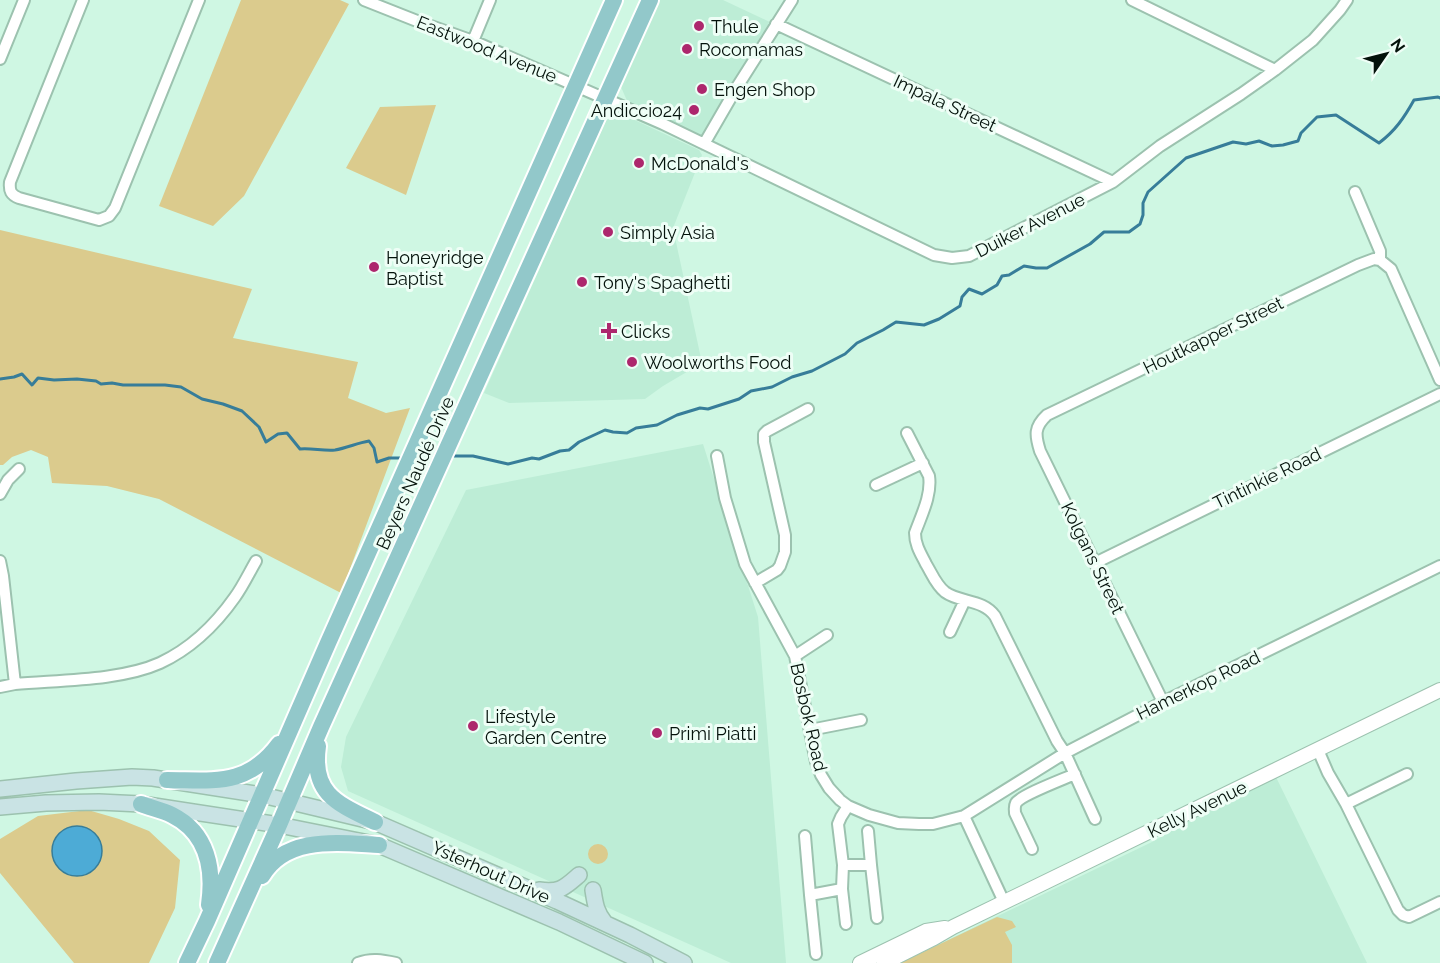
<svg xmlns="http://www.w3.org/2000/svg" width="1440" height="963" font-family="Raleway,sans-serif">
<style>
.built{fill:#bdedd6}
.green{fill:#dbcb8d}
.water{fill:#4dabd6;stroke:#377d99;stroke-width:1.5}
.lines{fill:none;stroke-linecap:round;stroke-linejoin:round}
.stream{stroke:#377d99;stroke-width:3}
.minor-casing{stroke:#9cc2af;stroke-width:14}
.tertiary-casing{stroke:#9cc2af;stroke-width:16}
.secondary-casing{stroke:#9cc2af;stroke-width:18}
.primary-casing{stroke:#fff;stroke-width:20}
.minor{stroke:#fff;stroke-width:10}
.tertiary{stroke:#fff;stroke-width:14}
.secondary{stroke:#c9e3e4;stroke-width:15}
.primary{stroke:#92c8ca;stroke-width:16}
.poi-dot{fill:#ad276d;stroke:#eefef6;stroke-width:2}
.labels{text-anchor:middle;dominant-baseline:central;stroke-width:6;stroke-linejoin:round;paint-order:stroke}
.poi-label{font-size:18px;fill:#04120b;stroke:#eefef6;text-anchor:start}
.street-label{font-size:18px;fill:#04120b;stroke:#eefef6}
</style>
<rect width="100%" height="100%" fill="#cff7e3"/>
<path class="built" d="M660,0H723L774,24L702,138L628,103L621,87Z
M611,109L699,150L702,155L673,228L702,363L663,386L645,399L509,403L484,393Z
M703,444L758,617L786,963H731L348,791L341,767L346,737L466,490Z
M1274,773L1367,963H900L1152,842Z"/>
<path class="green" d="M241,0H340L349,4L244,196L213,226L159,206Z
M436,105L406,195L346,168L380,107Z
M0,230L252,289L233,338L358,362L348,398L386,413L410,408L341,593L159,499L107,486L52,483L48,457L31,450L12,457L3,465H0Z
M88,810L119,819L149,831L180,860L175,908L149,963H74L0,873V839L38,816Z
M588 854a10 10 0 1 1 20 0a10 10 0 1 1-20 0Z
M997,917L1012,921L1016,927L1005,932L1012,945V963H900Z"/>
<path class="water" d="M52 851a25 25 0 1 1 50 0a25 25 0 1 1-50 0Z"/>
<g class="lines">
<path class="stream" d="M0,379L14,377L22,374L32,385L38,378L54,380L77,379L96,381L101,384L112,383L123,385H165L181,387L202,399L223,404L242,411L259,427L266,442L278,434L287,433L300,449C312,448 323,451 335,450C347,448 357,443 369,441L374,448L377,462L389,458H403
M453,456H473L508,464L532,458L539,459L560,451L569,450L579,442L605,430L613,432L627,433L636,428L657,425L677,415L700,408L708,409L739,399L751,391L772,387L792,377L812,371L845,354L857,343L883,330L896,322L924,325L939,319L960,306L962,297L969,289L982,294L997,285L1002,276L1009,275L1024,266L1036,268H1047L1090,244L1104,232H1129L1140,224L1143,215V203L1148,192L1186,158L1233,142L1246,144L1259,141L1272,146L1283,145L1298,141L1301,133L1317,117L1336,115L1379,143C1395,131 1404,118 1414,100L1438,97L1440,98"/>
<g class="minor-casing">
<path id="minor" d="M83,0L10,182C9,191 11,195 19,198L99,220L109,216L115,208L199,0
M364,0L417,21L473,41L663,124L934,255L952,258L969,256L1113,182L1160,146L1241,94L1275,70L1313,40L1340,10L1347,0
M1132,0L1275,70
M776,24L1113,182
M473,41L490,0
M0,59L24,0
M704,144L737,87L792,0
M1355,192L1380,251V260
M1380,260L1391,269L1440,380
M907,433L929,476C932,495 921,516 915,533C915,545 921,554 926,564C932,574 936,585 945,592C960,603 983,599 995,616L1057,741L1065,753L1095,819
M717,456L725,498L745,564L795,656L816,762L821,775L829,788L840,800L848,806L869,815L898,823L919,824H933L964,816L1065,753L1163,702L1440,566
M876,485L923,463
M0,494L8,480L19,469
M0,561L3,576L15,684
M1095,563L1440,394
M755,583L777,570L780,566L785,552V535L764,442V434L767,431L808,409
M950,632L965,600
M795,656L827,635
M0,687L15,684C58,680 120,681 160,663C190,649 216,624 235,597C243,586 249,573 256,561
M1163,702L1040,451C1035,435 1034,427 1047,415L1358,265L1374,259L1380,260
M810,730L861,720
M1318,750L1328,773L1346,804L1398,910L1403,915L1409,917L1440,902
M1346,804L1407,774
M964,816L1004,902
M868,831L871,865
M805,836L810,895L842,889
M1032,849L1015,813C1015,809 1014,807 1016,803C1021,795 1064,779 1075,774
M843,865H871L877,918
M810,895L816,954
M846,924L842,889L843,865L838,824L841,817L848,806
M358,963C371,958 382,960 396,963"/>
</g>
<g class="tertiary-casing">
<path id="tertiary" d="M860,963L926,931L945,928
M884,963L934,938L953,927L1440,690"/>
</g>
<g class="secondary-casing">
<path id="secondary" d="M0,789L76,781L132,777L153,778L262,795L375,822L557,901L630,935L684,963
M0,807L46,803L99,802L141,804L279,825L379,845L559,922L645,963
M539,890C560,893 564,888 579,875
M593,890C595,903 596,912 605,923"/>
</g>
<g class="primary-casing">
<path id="primary" d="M318,746C311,794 338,804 375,822
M167,780C215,780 247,787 279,744
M141,804C151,808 162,810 172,815C208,833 214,870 209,905
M262,876C286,835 339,843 379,845
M187,963L207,921L328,643L614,0
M217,963L279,825L321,727L650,0"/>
</g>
<use href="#minor" class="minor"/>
<use href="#tertiary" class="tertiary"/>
<use href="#secondary" class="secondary"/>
<use href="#primary" class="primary"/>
</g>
<g class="poi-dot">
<circle cx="699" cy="26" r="6"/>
<circle cx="687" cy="49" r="6"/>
<circle cx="702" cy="89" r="6"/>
<circle cx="694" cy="110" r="6"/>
<circle cx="639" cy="163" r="6"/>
<circle cx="608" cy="232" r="6"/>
<circle cx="374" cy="267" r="6"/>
<circle cx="582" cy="282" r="6"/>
<path d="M606 322h6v6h6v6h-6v6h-6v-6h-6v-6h6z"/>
<circle cx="632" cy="362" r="6"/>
<circle cx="473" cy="726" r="6"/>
<circle cx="657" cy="733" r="6"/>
</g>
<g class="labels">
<g class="poi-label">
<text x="711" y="26">Thule</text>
<text x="699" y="49">Rocomamas</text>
<text x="714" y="89">Engen Shop</text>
<text x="682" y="110" text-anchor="end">Andiccio24</text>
<text x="651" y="163">McDonald's</text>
<text x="620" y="232">Simply Asia</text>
<text x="386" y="257">Honeyridge<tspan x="386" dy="21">Baptist</tspan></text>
<text x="594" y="282">Tony's Spaghetti</text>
<text x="621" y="331">Clicks</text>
<text x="644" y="362">Woolworths Food</text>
<text x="485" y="716">Lifestyle<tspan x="485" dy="21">Garden Centre</tspan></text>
<text x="669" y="733">Primi Piatti</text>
</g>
<g class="street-label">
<text transform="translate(487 49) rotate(22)">Eastwood Avenue</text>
<text transform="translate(945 103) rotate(25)">Impala Street</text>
<text transform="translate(1030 225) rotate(-27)">Duiker Avenue</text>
<text transform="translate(1213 335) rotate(-26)">Houtkapper Street</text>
<text transform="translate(415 473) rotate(-66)">Beyers Naudé Drive</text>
<text transform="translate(1267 478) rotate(-26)">Tintinkie Road</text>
<text transform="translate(1093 558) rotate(64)">Kolgans Street</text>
<text transform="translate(1198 685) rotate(-26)">Hamerkop Road</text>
<text transform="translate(809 717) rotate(77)">Bosbok Road</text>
<text transform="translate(1197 809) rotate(-26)">Kelly Avenue</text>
<text transform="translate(491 872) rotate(24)">Ysterhout Drive</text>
</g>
</g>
<g transform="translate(1386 54) rotate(55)" stroke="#eefef6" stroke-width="4.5" paint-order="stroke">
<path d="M0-4.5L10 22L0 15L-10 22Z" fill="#04120b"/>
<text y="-9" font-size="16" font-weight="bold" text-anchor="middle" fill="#04120b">N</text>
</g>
</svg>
